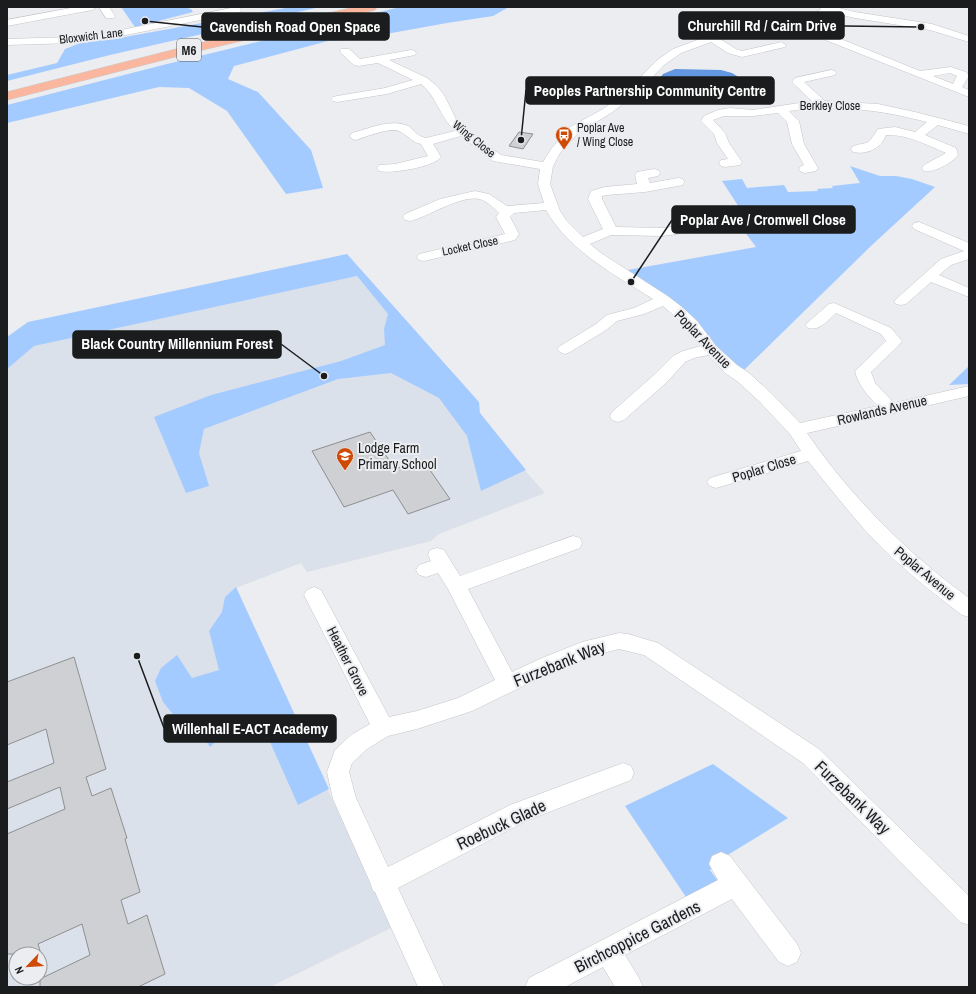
<svg xmlns="http://www.w3.org/2000/svg" width="976" height="994" font-family="'Archivo Narrow',sans-serif">
<style>
.built{fill:#dbe1ea;fill-rule:evenodd}
.green{fill:#a4cbff}
.water{fill:#6398e0}
.building{fill:#ced0d3;stroke:#8d8f91}
.lines{fill:none;stroke-linecap:round;stroke-linejoin:round}
.minor-casing{stroke:#c3c5c7;stroke-width:1}
.highway-casing{stroke:#c8c9c9;stroke-width:1}
.minor{fill:#fff;fill-rule:evenodd}
.highway{fill:#fab69e;fill-rule:evenodd}
.labels{text-anchor:middle;dominant-baseline:central;stroke-width:4;stroke-linejoin:round;paint-order:stroke}
.far-street-label{font-size:12px;fill:#1b1c1d;stroke:#ebedf0}
.far-poi-label{font-size:12px;fill:#1b1c1d;stroke:#ebedf0;text-anchor:start}
.shield{fill:#ebedf0;stroke:#595b5c;stroke-width:1}
.shield-label{font-size:13px;font-weight:bold;fill:#1b1c1d}
.street-label{font-size:14px;fill:#1b1c1d;stroke:#ebedf0}
.poi-label{font-size:14px;fill:#1b1c1d;stroke:#ebedf0;text-anchor:start}
.near-street-label{font-size:17px;fill:#1b1c1d;stroke:#ebedf0}
.leader{fill:none;stroke:#1b1c1d;stroke-width:1.5}
.callout-dot{fill:#1b1c1d;stroke:#ebedf0;stroke-width:1.5}
.callout{fill:#1b1c1d;stroke:#1b1c1d;stroke-width:1.5}
.callout-label{font-size:15px;text-anchor:middle;font-weight:bold;fill:#fff}
</style>
<rect width="100%" height="100%" fill="#ebedf0"/>
<path class="built" d="M357,276L419,352L545,493L439,534L431,541L307,572L301,563L236,588L391,928L270,987H7V353L28,340ZM16,954H40V978H16Z"/>
<path class="green" d="M121,7H184L191,9L193,12L135,27Z
M291,7H320L110,55L7,81V75L57,63L65,49L80,43L119,38Z
M400,7H509L493,16L447,23L353,40L328,41L234,66L228,79L258,92L311,150L323,188L286,194L227,111L189,88L159,87L7,123V105L167,64Z
M850,166L880,176H896L912,179L935,187L872,245L742,372L662,294L628,270L756,247L741,227L750,224L722,181L742,179L747,188L784,185L788,192L818,191L817,189L833,188L832,186L860,183Z
M347,254L479,402L480,413L526,470L481,491L467,436L439,398L391,373L338,379L204,429L199,453L209,486L186,493L154,417L211,395L341,361L385,345L384,329L388,314L357,276L34,346L7,369V337L28,322Z
M969,366V384L949,385Z
M236,587L329,789L298,805L266,733L238,721L210,747L195,725L184,728L163,702L155,681L161,668L177,655L192,678L219,670L209,631L222,612L225,597Z
M713,764L788,818L726,856L710,870L718,881L686,897L625,806Z"/>
<path class="water" d="M675,69L721,70L732,73L745,81L746,85L739,89L737,93V99C726,100 717,91 705,92C686,94 665,103 646,98L663,74Z"/>
<path class="building" d="M519,132L533,134L523,149L509,146Z
M370,432L395,469L423,460L450,499L408,514L393,490L344,507L312,451Z
M74,657L106,769L86,777L92,796L111,788L127,838L125,839L140,892L121,900L128,924L147,915L165,974L138,987H40V979L90,955L82,924L38,944L41,954H7V834L65,809L60,787L7,809V782L54,763L46,729L7,745V682Z"/>
<g class="lines">
<g class="minor-casing">
<path id="minor" d="M76,7H97L92,10L7,26V20Z
M99,7H109L115,16L114,18H106Z
M236,7L240,8L241,10L240,12L106,39L73,43L7,45V39L73,37L106,33Z
M818,7H835L855,12L932,24L969,36V42L930,30L855,18L830,12L821,19L808,22L831,35L920,71L951,67L966,72L969,76L962,87L969,90V97L823,39L798,25L725,37L720,39L736,49L742,51L781,42L786,45L785,47L742,57L728,53L711,42L681,53L664,65L634,96L611,113L578,133L560,153L553,166L550,184L560,211L566,220L583,237L603,229L588,199L591,191L605,187L637,184L635,175L637,172L654,169L658,170L660,173L658,176L648,178L650,183L678,178L683,179L684,182L683,185L678,186L645,192L607,195L602,196V199L616,227L663,228L705,222L710,223L712,226L710,229L663,236L611,235L590,244L601,253L669,297L683,308L697,321L716,346L737,365L749,373L772,394L800,423L878,406C868,396 858,385 855,371L886,341L881,334L836,313C827,321 820,331 808,328L805,325L829,304L834,303L891,328L902,341L897,347L871,372L875,383L894,403L969,386V396L807,433C850,496 908,554 969,598V617L962,615C934,594 907,572 882,548C855,521 832,490 808,461L716,488L710,486L707,482L710,478L801,451L790,434L760,402L737,381L725,373L708,355L694,358L685,362L666,383L624,420L618,422L612,420L610,416L612,412L654,375L673,356L683,351L701,346L687,327L663,306L644,314L617,321L606,330L570,352L565,354L560,352L557,349L560,346L596,324L607,315L634,308L653,299C615,275 569,251 546,210L514,213L510,217L519,234L515,240L424,261L419,260L417,257L419,254L505,234L496,217L499,213C494,208 486,200 479,199C460,195 428,217 410,221L405,220L403,217L405,214L440,199L475,191L489,194L507,206L544,203L538,184L540,169L493,161L461,136L433,144L441,157C434,167 391,174 379,171L377,168L379,165L395,164L428,156L421,144C411,142 408,135 399,131C391,127 365,137 356,140L352,139L350,136L352,133C367,129 392,118 408,126C414,130 418,137 426,138L455,131C440,117 437,97 421,84L387,94L337,102L333,101L331,99L333,97L337,96L385,88L413,80L378,63L358,66L354,65L341,53L340,51L341,49H349L360,59L411,50L415,51L416,53L415,55L389,60L427,78L437,86L444,95L456,119L480,140L501,155L543,162L551,149L570,127L603,109L626,92L656,61L673,49L719,32L787,22L813,15L821,9ZM950,73L957,76L953,84L933,76Z
M831,70L835,71L836,73L835,75L804,82L825,101L878,104L915,112L969,126V134L938,125L925,135L956,148L958,155C952,163 934,173 924,171L922,168L924,165L946,153C927,145 907,134 886,135C881,149 866,155 853,152L851,149L853,146C872,141 866,146 878,129L895,127L915,132L927,122C881,110 836,104 789,111L799,121L804,144L818,168L816,171L805,173L801,172L799,169L801,166L804,165L792,144L787,122L778,113L753,116H724L713,120L725,133L729,143L742,162L740,165L725,167L721,166L719,163L721,160L728,159L717,143L714,134L701,121L704,116L718,110L730,108L753,110L812,101L794,84L792,82L795,78Z
M919,222L969,243V259L951,265L939,275L969,288V297L931,282L906,304L901,305L896,304L894,301L941,259L964,251L914,229L912,226L914,223Z
M573,536L580,538L582,543L580,548L468,589L512,672L542,658L582,642L619,633L628,634L658,643L819,749L969,896V925L960,922L803,763L644,655L619,649L592,656L556,670L472,711L417,729L388,736L367,749L352,763L349,772L356,798L388,867L510,805L623,763L631,766L634,773L631,780L526,821L398,888L444,987H418L375,892L373,891L370,882L333,799L327,772L335,750L351,735L370,724L304,595L307,590L314,587L321,590L389,717L417,711L458,698L495,680L448,589L438,573L426,577L419,575L416,570L419,565L431,561L428,555L430,550L437,548L444,550L460,576Z
M721,852L730,856L797,944L801,953L797,962L788,966L779,962L732,899L625,955L639,978L643,987H615L603,967L565,987H525L529,978L718,880L709,864L712,856Z"/>
</g>
<g class="highway-casing">
<path id="highway" d="M355,7H377L375,10L198,51L7,100V92L196,44Z"/>
</g>
<use href="#minor" class="minor"/>
<use href="#highway" class="highway"/>
</g>
<defs>
<g id="bus-pin" transform="scale(0.9)"><path d="M0 17L-7.5 6A9.5 9.5 0 1 1 7.5 6Z" fill="#cf4a04" stroke="#ebedf0"/><path d="M-5-6H5V4H4V6H2V4H-2V6H-4V4H-5ZM-3.5-4V0h7V-4ZM-3.5 1.2v1.5H-2V1.2ZM2 1.2v1.5H3.5V1.2Z" fill="#fff"/></g>
<g id="school-pin" transform="scale(0.9)"><path d="M0 17L-7.5 6A9.5 9.5 0 1 1 7.5 6Z" fill="#cf4a04" stroke="#ebedf0"/><path d="M0-5L7-2L0 1L-7-2ZM-4 1L0 2.5L4 1V4Q0 6-4 4Z" fill="#fff"/></g>
</defs>
<g fill-rule="evenodd">
<use href="#bus-pin" x="564" y="135"/>
<use href="#school-pin" x="345" y="456"/>
</g>
<g class="labels">
<g class="far-street-label">
<text transform="translate(91 36) rotate(-7)">Bloxwich Lane</text>
<text x="830" y="106">Berkley Close</text>
<text transform="translate(474 139) rotate(39)">Wing Close</text>
<text transform="translate(470 246) rotate(-12)">Locket Close</text>
</g>
<g class="far-poi-label">
<text x="577" y="128">Poplar Ave<tspan x="577" dy="14">/ Wing Close</tspan></text>
</g>
<rect class="shield" x="177" y="39" width="24" height="22" rx="3"/>
<g class="shield-label">
<text x="189" y="50">M6</text>
</g>
<g class="street-label">
<text transform="translate(703 339) rotate(46)">Poplar Avenue</text>
<text transform="translate(882 410) rotate(-13)">Rowlands Avenue</text>
<text transform="translate(764 468) rotate(-17)">Poplar Close</text>
<text transform="translate(925 573) rotate(40)">Poplar Avenue</text>
<text transform="translate(348 661) rotate(63)">Heather Grove</text>
</g>
<g class="poi-label">
<text x="358" y="448">Lodge Farm<tspan x="358" dy="16">Primary School</tspan></text>
</g>
<g class="near-street-label">
<text transform="translate(559 663) rotate(-22)">Furzebank Way</text>
<text transform="translate(853 797) rotate(44)">Furzebank Way</text>
<text transform="translate(501 824) rotate(-25)">Roebuck Glade</text>
<text transform="translate(637 936) rotate(-27)">Birchcoppice Gardens</text>
</g>
</g>
<path class="leader" d="M921 27L844 26M145 21L202 27M521 140L526 90M631 282L672 220M324 376L281 344M137 656L164 728"/>
<g class="callout-dot">
<circle cx="921" cy="27" r="4"/>
<circle cx="145" cy="21" r="4"/>
<circle cx="521" cy="140" r="4"/>
<circle cx="631" cy="282" r="4"/>
<circle cx="324" cy="376" r="4"/>
<circle cx="137" cy="656" r="4"/>
</g>
<g class="callout">
<rect x="679" y="12" width="165" height="27" rx="4"/>
<rect x="202" y="13" width="187" height="27" rx="4"/>
<rect x="526" y="77" width="248" height="27" rx="4"/>
<rect x="672" y="206" width="183" height="27" rx="4"/>
<rect x="73" y="331" width="208" height="27" rx="4"/>
<rect x="164" y="715" width="172" height="27" rx="4"/>
</g>
<g class="callout-label">
<text x="762" y="31">Churchill Rd / Cairn Drive</text>
<text x="295" y="32">Cavendish Road Open Space</text>
<text x="650" y="96">Peoples Partnership Community Centre</text>
<text x="763" y="225">Poplar Ave / Cromwell Close</text>
<text x="177" y="349">Black Country Millennium Forest</text>
<text x="250" y="734">Willenhall E-ACT Academy</text>
</g>
<rect width="976" height="994" fill="none" stroke="#1b1c1d" stroke-width="16"/>
<g transform="translate(28 966) rotate(245)"><circle r="19" fill="#ebedf0" stroke="#98999c"/>
<path d="M0-3L7 15L0 10L-7 15Z" fill="#cf4a04"/>
<text y="-6" font-size="11" font-weight="bold" text-anchor="middle" fill="#1b1c1d">N</text>
</g>
</svg>
